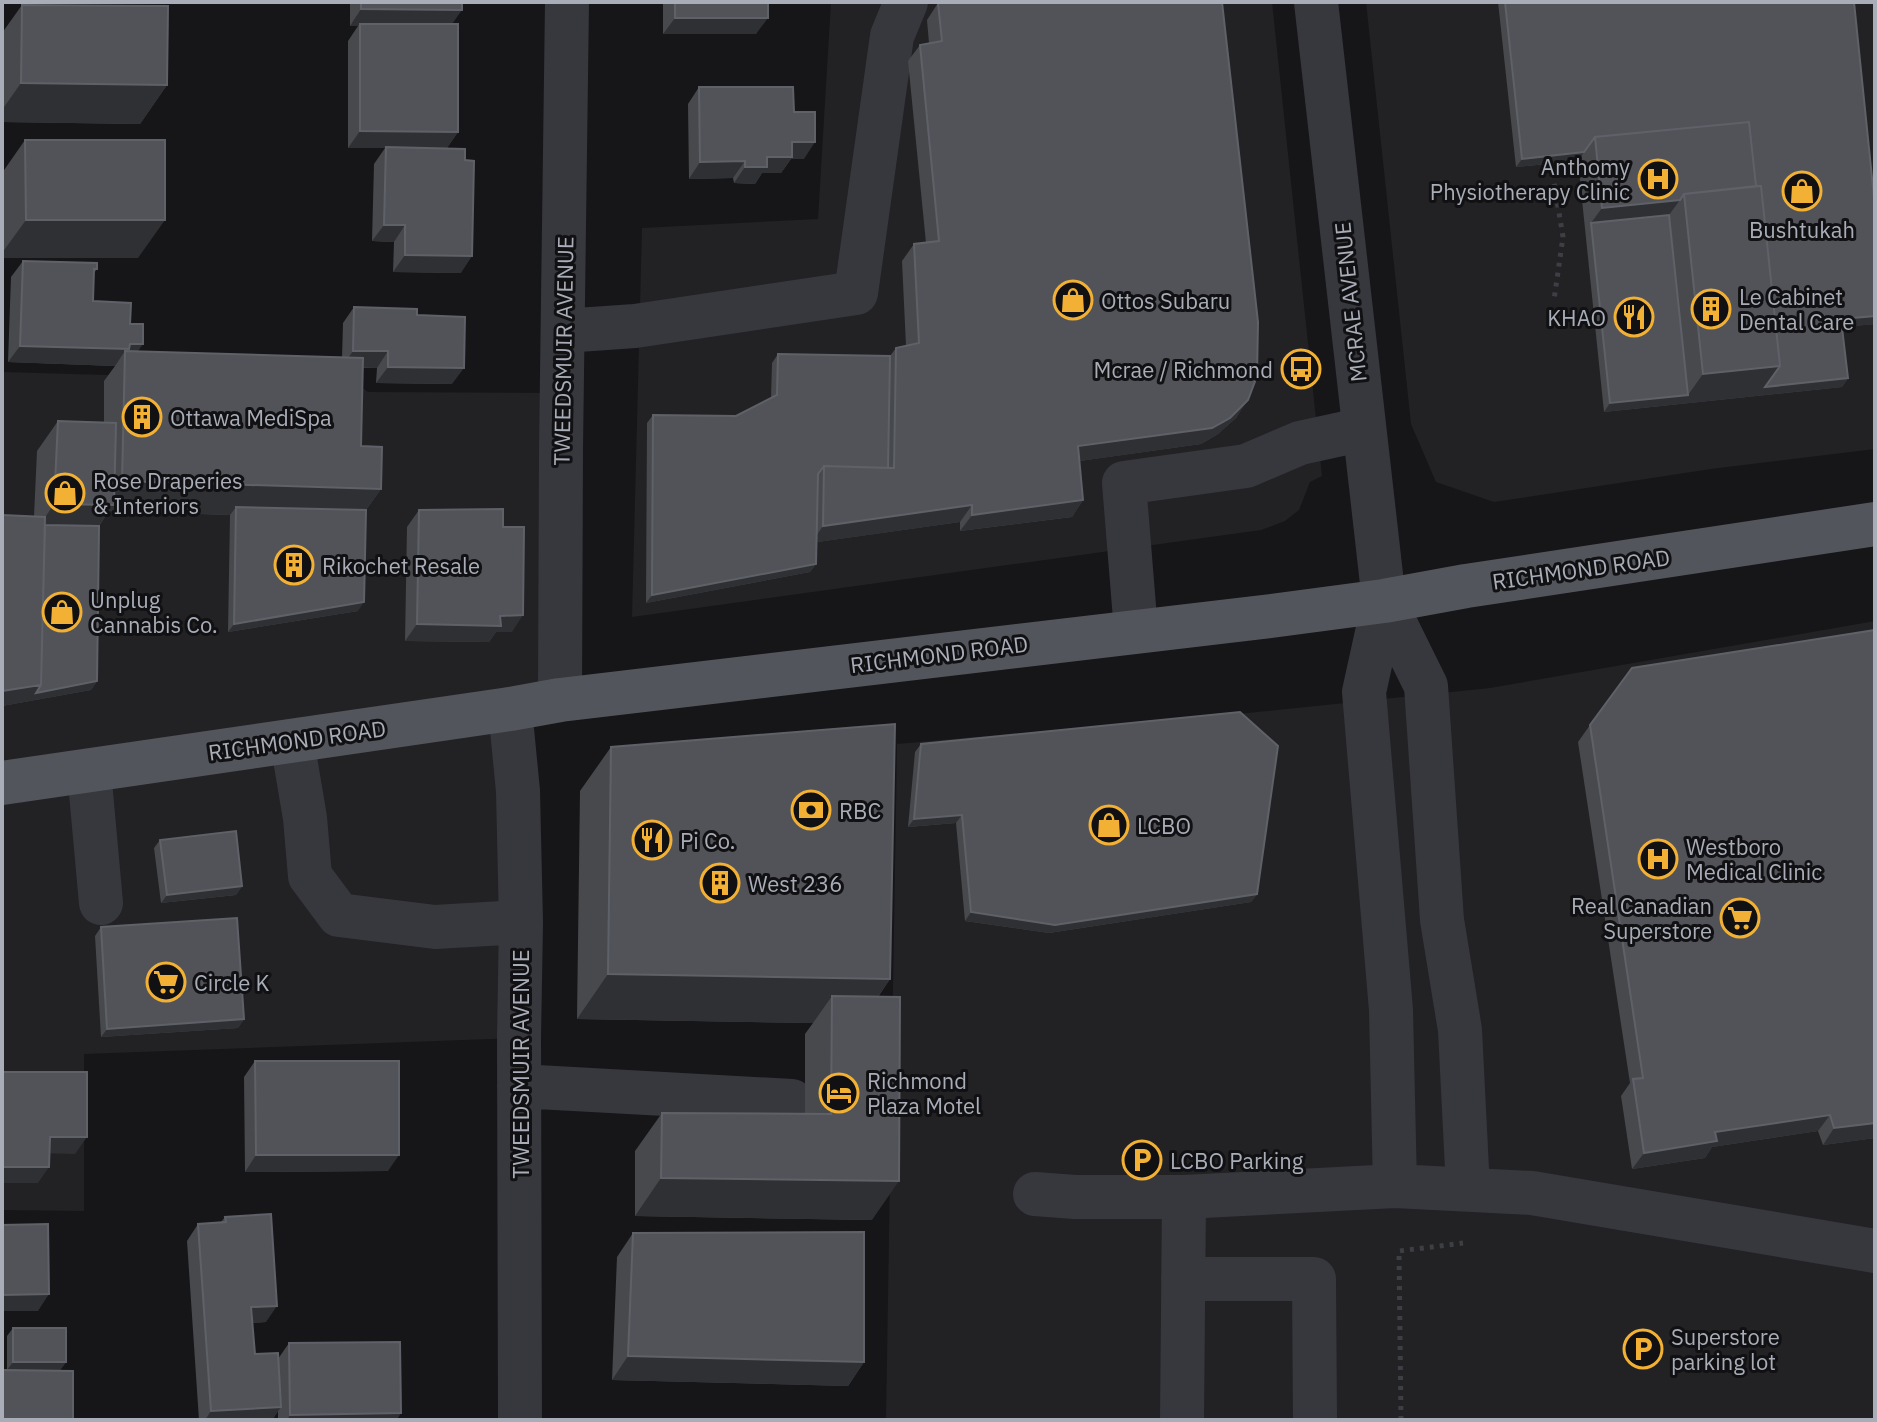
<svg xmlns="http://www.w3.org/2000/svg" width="1877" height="1422" font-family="'IBM Plex Sans',sans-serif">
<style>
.built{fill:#222225}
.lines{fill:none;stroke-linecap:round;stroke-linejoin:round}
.path{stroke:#3d3f44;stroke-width:5;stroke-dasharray:4 6;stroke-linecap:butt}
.minor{stroke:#37383d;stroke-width:44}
.major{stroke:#53555c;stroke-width:44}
.wall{fill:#47494d}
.shaded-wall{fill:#2f3033}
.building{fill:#525359;stroke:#5f6168;stroke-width:2}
.labels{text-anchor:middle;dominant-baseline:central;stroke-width:6;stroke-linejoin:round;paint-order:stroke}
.poi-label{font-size:22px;fill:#a8adb8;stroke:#111113;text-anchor:start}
.street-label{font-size:22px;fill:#a8adb8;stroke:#111113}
</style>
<rect width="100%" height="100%" fill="#161618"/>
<path class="built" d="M831,2H1272L1322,476L1310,482L1299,510L1285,521L1261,530L632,617L642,228L818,219Z
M1366,2H1875V449L1711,469L1494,502L1436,482L1411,424Z
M2,372L354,382L368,392L561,393L560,700L510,709L519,1038L84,1054V1211L2,1210Z
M1875,621V1420H886L897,744L1238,714L1490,688Z"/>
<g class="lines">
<path class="path" d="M1551,164L1563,237L1554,300
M1401,1420L1399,1251L1463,1243"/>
<path class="minor" d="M1316,2L1384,601L1364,692L1391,1010L1395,1186
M563,331L635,326L856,293L892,36L906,2
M1384,601L1426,686L1442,920L1460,1030L1468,1189
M1136,631L1124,483L1246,466L1300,443L1364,429
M560,700L561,449L567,2
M510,709L518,791L521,922L519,1038L520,1420
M292,741L305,818L310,876L339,915L435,927L521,922
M89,771L101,903
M519,1086L792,1101
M1035,1194L1075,1197H1184
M1183,1279H1314L1315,1420
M1182,1420L1184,1197L1395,1186L1532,1193L1875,1251"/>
<path class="major" d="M2,783L510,709L560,700L1271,616L1384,601L1466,586L1875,524"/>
</g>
<path class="wall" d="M350,2H462L452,24L458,132L447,148L461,273L393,272L394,242L372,241L374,164L385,148H348V41L358,26H350Z
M663,2H768L756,34H663Z
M947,2H1222L1237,417L1218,434L1201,444L1079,461L1083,500L1072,517L960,531V522L817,542L816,564L810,572L646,603L647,423L653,415L736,416L771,398L772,363L778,354L890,356L896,348L906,346L902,261L914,244L926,243L908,61L920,45L929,43L927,20L938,3H947Z
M1498,2H1854L1875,207V324L1842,327L1848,378L1842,387L1604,412L1578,161L1516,167Z
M22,5L167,85L140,124L2,122V33Z
M699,87L794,112L804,159H791L781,173H762L755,184L734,183L733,178L689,179L688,104Z
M25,140L138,258H2V173Z
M23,261L97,269L94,273L93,301L130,324L138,351L342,358L343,323L354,307L417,315L452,384L376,383L377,368H363L361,446L381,489L366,510L358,611L228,632L230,515L109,511L99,526L97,681L91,690L2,706V515L34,516L37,451L58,421L104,422V381L115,366L8,362L11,277Z
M419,510L503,527L512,632H496L489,642L405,641L407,527Z
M1875,630V1138L1823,1145L1818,1131L1712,1147L1705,1158L1632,1169L1621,1096L1630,1083L1578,742L1590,725Z
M921,744L1257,894L1251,902L1049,933L965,921L956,823L908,827L915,752Z
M611,747L890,979L878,997L872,1220L635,1216V1151L662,1113L805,1114V1034L813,1023L577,1019L580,791Z
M160,840L242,886L236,895L161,903L154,848Z
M101,927L244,1019L238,1028L101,1037L95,936Z
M255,1061L388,1171L245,1172L244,1077Z
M225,1217L266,1322L252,1323L255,1354L278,1359L289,1343L401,1413L396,1420H278V1411L272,1420H199L187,1241L198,1224L221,1222Z
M633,1233L864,1362L848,1386L612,1380L617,1257Z
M13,1328L66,1362L60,1370H7V1336Z"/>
<path class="shaded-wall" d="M361,9L462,10L450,27L360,24L358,26H350Z
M675,18H768L756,34H663Z
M21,83L167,85L140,124L2,122V110Z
M360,131L458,132L447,148H348Z
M792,142H815L804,159H791L781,173H762L755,184L734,183L745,167L767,157Z
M1584,152L1578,161L1516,167L1522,159Z
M745,161L733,178L689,179L700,162Z
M1680,200L1663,223H1591L1602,208Z
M26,220H165L138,258H2V253Z
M384,225H405L394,242L372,241Z
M405,255L472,256L461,273L393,272Z
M1875,316V324L1835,328L1841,319Z
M143,344L132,360L125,351L115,366L8,362L20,346Z
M353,351H388L377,368L342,367Z
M1780,366L1848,378L1842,387L1604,412L1610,403L1688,395L1703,374Z
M388,367L464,368L452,384L376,383Z
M1248,400L1237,417L1218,434L1201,444L1066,463L1078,446Z
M122,481L381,489L360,518L236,507L230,515L109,511L93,534L40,525L54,504L106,505Z
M1083,500L1072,517L960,531L972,515Z
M972,505L960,522L811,543L823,526Z
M816,564L810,572L646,603L652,595Z
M364,602L358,611L228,632L234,624Z
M523,615L512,632H496L489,642L405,641L417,624L500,616Z
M97,681L91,690L2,706V691L41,685Z
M962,815L956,823L908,827L914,819Z
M242,886L236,895L161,903L167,895Z
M1257,894L1251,902L1049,933L965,921L971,912Z
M608,974L890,979L859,1024L832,996L813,1023L577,1019Z
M244,1019L238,1028L101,1037L107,1029Z
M1830,1115L1818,1131L1712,1147L1705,1158L1632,1169L1644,1153L1715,1132Z
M1875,1123V1138L1823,1145L1834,1128Z
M50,1137H87L75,1154L38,1153Z
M256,1155H399L388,1171L245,1172Z
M2,1167H49L38,1183H2Z
M661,1178L899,1181L872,1220L635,1216Z
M49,1294L38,1311H2V1295Z
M277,1306L266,1322L240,1324L251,1307Z
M628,1356L864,1362L848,1386L612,1380Z
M13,1362H66L60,1370H7Z
M281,1407L272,1420H205L211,1411Z
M401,1413L396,1420H287L290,1415Z"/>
<path class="building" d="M361,2H462V10L361,9Z
M675,2H768V18H675Z
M959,2H1222L1258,322L1257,376L1248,400L1230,418L1212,428L1078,446L1083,500L972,515V505L823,526L824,466L894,468L896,348L919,343L914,244L939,241L920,45L942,41L938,3H959Z
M1505,2H1854L1875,207V316L1841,319L1848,378L1765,387L1780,366L1761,186H1756L1749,122L1595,137L1584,152L1522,159Z
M22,5L168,6L167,85L21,83Z
M360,24H458V132L360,131Z
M699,87H793L794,112H815V142H792V157H767V167H745V161L700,162Z
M1749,122L1756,186L1684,194L1680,200L1602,208L1595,137Z
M25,140H165V220H26Z
M386,147L465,149V160L474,161L472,256L405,255V225H384Z
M1761,186L1780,366L1703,374L1684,194Z
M1669,215L1688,395L1610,403L1591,223Z
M23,261L97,263V269H94L93,301L131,303L130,324H143V344H130L129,349L20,346Z
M354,307L417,309V315L465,317L464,368L388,367V351H353Z
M125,351L363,358L361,446L382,447L381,489L122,481Z
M778,354L890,356L888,468L824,466L818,474L816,564L652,595L653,415L736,416L777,395Z
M58,421L116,423L114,505L54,504Z
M236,507L366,510L364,602L234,624Z
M503,509V527H524L523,615L500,616L501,626L417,624L419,510Z
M2,515L45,517L41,685L2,691Z
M45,525L99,526L97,681L36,693L41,685Z
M1875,630V1123L1834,1128L1830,1115L1715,1132L1717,1141L1644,1153L1633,1079L1643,1078L1590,725L1632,668Z
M1240,712L1278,746L1257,894L1055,925L971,912L962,815L914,819L921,744Z
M895,724L890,979L608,974L611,747Z
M236,831L242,886L167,895L160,840Z
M237,918L244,1019L107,1029L101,927Z
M832,996L900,997L899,1181L661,1178L662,1113L831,1114Z
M255,1061H399V1155H256Z
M2,1072H87V1137H50L49,1167H2Z
M271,1214L277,1306L251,1307L255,1354L278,1353L281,1407L211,1411L198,1224L226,1222L225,1217Z
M48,1224L49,1294L2,1295V1225Z
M864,1232V1362L628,1356L633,1233Z
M13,1328H66V1362H13Z
M400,1342L401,1413L290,1415L289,1343Z
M2,1370L73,1371V1420H2Z"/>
<defs>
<g id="hospital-ring" transform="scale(2)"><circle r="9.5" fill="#111113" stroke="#f2b134" stroke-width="1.5"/><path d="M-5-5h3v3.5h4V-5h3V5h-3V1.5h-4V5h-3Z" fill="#f2b134"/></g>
<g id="shop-ring" transform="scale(2)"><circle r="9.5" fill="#111113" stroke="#f2b134" stroke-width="1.5"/><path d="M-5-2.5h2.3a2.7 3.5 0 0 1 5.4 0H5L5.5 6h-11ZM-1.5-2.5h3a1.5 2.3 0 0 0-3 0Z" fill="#f2b134"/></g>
<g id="building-ring" transform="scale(2)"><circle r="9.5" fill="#111113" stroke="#f2b134" stroke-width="1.5"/><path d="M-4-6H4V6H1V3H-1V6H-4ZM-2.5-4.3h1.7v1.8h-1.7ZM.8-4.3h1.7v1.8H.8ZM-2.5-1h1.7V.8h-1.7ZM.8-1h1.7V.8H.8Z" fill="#f2b134"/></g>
<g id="restaurant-ring" transform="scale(2)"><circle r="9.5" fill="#111113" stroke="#f2b134" stroke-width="1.5"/><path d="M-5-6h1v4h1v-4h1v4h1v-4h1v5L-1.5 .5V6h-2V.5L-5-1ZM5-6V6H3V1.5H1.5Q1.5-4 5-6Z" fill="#f2b134"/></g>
<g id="bus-ring" transform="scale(2)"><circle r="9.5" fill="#111113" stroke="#f2b134" stroke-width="1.5"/><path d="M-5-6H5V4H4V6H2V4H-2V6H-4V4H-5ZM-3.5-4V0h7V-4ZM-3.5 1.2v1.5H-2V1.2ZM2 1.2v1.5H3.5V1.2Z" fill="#f2b134"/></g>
<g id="bank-ring" transform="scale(2)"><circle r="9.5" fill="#111113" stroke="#f2b134" stroke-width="1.5"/><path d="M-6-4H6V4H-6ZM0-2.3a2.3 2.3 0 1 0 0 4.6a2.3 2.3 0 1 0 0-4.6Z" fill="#f2b134"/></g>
<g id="supermarket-ring" transform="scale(2)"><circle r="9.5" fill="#111113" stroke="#f2b134" stroke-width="1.5"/><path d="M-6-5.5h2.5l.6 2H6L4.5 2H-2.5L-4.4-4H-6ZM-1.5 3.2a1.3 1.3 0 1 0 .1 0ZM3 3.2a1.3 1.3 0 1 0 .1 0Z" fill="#f2b134"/></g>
<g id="hotel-ring" transform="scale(2)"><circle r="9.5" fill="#111113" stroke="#f2b134" stroke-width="1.5"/><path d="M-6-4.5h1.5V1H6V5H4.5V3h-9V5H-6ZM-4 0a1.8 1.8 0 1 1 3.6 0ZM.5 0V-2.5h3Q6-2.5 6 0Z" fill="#f2b134"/></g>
<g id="parking-ring" transform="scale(2)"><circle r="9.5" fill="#111113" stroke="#f2b134" stroke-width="1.5"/><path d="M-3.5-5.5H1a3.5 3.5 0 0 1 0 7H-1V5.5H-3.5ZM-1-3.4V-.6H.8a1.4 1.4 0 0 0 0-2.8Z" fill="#f2b134"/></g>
</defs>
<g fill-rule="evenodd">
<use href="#hospital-ring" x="1658" y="179"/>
<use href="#shop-ring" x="1802" y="191"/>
<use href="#shop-ring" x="1073" y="300"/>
<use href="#building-ring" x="1711" y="309"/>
<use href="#restaurant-ring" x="1634" y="317"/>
<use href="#bus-ring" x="1301" y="369"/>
<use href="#building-ring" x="142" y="417"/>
<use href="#shop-ring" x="65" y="493"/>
<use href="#building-ring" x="294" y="565"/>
<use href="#shop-ring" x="62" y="612"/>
<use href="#bank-ring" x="811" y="810"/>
<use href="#shop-ring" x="1109" y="825"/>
<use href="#restaurant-ring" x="652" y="840"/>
<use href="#hospital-ring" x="1658" y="859"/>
<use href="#building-ring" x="720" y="883"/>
<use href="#supermarket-ring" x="1740" y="918"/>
<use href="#supermarket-ring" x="166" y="982"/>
<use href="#hotel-ring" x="839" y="1093"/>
<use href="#parking-ring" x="1142" y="1160"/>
<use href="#parking-ring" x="1643" y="1349"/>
</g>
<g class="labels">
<g class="poi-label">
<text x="1630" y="166" text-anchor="end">Anthomy<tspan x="1630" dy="25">Physiotherapy Clinic</tspan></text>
<text x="1802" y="229" text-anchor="middle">Bushtukah</text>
<text x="1739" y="296">Le Cabinet<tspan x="1739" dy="25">Dental Care</tspan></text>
<text x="1101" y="300">Ottos Subaru</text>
<text x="1606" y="317" text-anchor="end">KHAO</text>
<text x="1273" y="369" text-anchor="end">Mcrae / Richmond</text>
<text x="170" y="417">Ottawa MediSpa</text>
<text x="93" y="480">Rose Draperies<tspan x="93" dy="25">&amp; Interiors</tspan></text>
<text x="322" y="565">Rikochet Resale</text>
<text x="90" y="599">Unplug<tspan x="90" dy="25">Cannabis Co.</tspan></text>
<text x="839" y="810">RBC</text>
<text x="1137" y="825">LCBO</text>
<text x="680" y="840">Pi Co.</text>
<text x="1686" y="846">Westboro<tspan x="1686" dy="25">Medical Clinic</tspan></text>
<text x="748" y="883">West 236</text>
<text x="1712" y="905" text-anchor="end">Real Canadian<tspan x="1712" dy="25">Superstore</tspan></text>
<text x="194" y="982">Circle K</text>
<text x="867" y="1080">Richmond<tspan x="867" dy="25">Plaza Motel</tspan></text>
<text x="1170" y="1160">LCBO Parking</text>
<text x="1671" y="1336">Superstore<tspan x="1671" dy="25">parking lot</tspan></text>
</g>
<g class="street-label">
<text transform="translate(1350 302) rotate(-96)">MCRAE AVENUE</text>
<text transform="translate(563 351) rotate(-89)">TWEEDSMUIR AVENUE</text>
<text transform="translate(1581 569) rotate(-8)">RICHMOND ROAD</text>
<text transform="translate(939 654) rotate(-7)">RICHMOND ROAD</text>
<text transform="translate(297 740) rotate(-8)">RICHMOND ROAD</text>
<text transform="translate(520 1064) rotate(-90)">TWEEDSMUIR AVENUE</text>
</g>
</g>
<rect width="1877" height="1422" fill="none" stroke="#a8adb8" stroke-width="8"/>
</svg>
